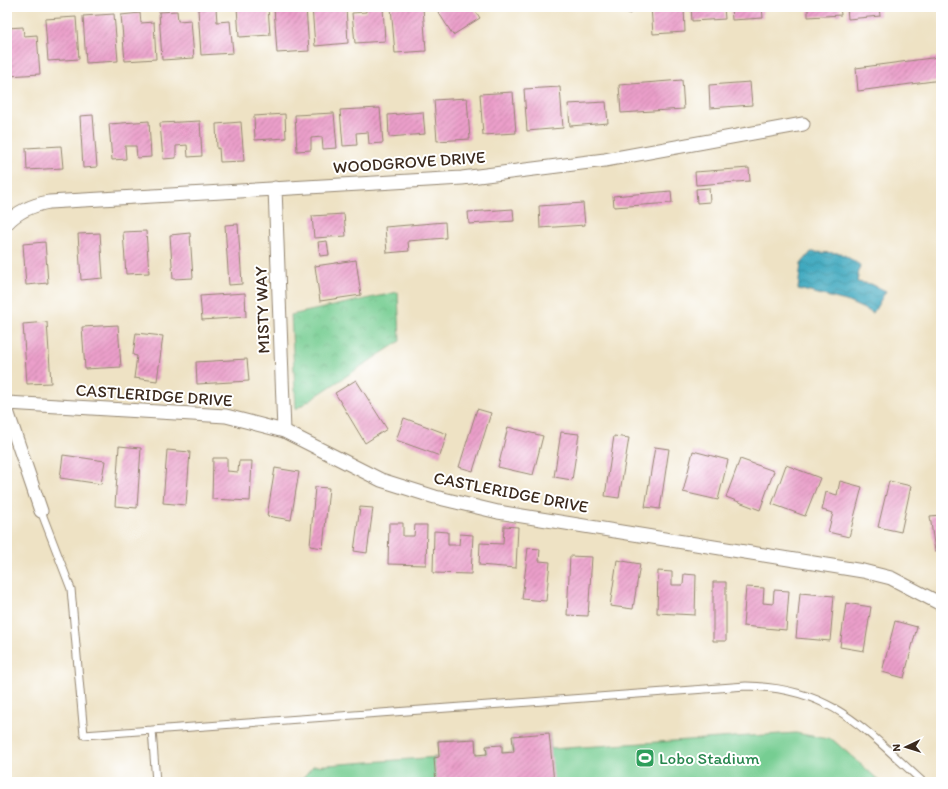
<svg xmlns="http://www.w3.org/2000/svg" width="948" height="789" font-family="Itim,sans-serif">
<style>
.grass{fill:#76cd92;stroke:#587c58}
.park{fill:url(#park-crowns);stroke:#587c58}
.water{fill:url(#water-waves);stroke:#3d6a6e}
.building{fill:url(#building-hatch)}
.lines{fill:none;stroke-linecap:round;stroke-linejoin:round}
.service-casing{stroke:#948671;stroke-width:9}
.minor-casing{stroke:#948671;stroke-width:15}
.service{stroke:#fff;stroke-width:7}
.minor{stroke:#fff;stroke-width:13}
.labels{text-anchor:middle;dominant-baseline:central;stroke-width:4;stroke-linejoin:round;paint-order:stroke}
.street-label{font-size:17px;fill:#3b2a1e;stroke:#fff}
.leisure-label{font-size:17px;fill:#27864d;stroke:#fff;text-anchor:start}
</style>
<defs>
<pattern id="park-crowns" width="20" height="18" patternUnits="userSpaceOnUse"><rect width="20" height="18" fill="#76cd92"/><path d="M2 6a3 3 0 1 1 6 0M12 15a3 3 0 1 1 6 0" fill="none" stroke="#67b07d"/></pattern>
<pattern id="water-waves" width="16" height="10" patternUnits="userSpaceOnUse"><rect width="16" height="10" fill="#3fa9bf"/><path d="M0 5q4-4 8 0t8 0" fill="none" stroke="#368a9b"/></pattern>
<pattern id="building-hatch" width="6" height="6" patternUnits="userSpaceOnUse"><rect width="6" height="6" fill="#eb9fca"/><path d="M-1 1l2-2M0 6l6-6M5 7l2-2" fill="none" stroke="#c082a3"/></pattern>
</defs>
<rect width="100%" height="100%" fill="#fff"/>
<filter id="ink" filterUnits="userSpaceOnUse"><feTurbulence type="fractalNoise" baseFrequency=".025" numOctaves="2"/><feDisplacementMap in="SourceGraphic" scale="8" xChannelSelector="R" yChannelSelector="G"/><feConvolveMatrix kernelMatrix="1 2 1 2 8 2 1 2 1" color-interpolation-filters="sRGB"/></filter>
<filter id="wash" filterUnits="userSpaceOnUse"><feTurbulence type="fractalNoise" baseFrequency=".012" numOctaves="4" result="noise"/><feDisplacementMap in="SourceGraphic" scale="16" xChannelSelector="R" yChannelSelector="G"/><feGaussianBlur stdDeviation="0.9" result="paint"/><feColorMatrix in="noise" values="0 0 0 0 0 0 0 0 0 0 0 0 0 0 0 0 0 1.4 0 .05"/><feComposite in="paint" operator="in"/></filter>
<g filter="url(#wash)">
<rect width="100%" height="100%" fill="#eee2c4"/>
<path class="grass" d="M549,733L551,749L796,733L833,740L881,782H299L313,766L439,757L438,741L475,739L476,755L486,754V746L502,745V753L513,752L512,736Z"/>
<path class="park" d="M398,292L400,341L296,409L291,315Z"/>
<path class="water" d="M811,252L841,253L860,265L857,282L871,284L886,291L873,313L846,301L798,289L801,264Z"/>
<g id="blocks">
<path class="building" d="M237,7H268L270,35L239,37Z
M274,7H306L309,51L277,53Z
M312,7H346L348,43L315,46Z
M366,7H383L385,41L355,43L352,13L366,12Z
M391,7H423L426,51L395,53Z
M435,7H473L480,18L453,35Z
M617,7H633L630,14Z
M651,7H684L685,32L653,34Z
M691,7H724L725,19L692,21Z
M731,7H762L763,18L732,20Z
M808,7H840L841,15L808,17Z
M847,7H879L880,16L848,19Z
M216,8L217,22L230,21L233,53L201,55L198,9Z
M177,11L178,21L191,20L194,58L162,60L159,12Z
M140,13L141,23L154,22L156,59L125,61L121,15Z
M114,14L118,61L86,63L83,16Z
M76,17L79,59L48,61L45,19Z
M23,27L24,36L37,35L40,74L8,76L7,28Z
M939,57L941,80L858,91L856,68Z
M682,80L684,109L621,113L619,85Z
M750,82L752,105L710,108L709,85Z
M560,87L563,128L527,131L524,89Z
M513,92L516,133L483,135L480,94Z
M467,98L470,139L437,141L434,100Z
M606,102L608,123L570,126L568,104Z
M380,108L383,143L369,144L368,132L356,133L357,145L343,146L340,110Z
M423,112L425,134L389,137L388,115Z
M334,113L337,148L323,149L322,137L311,138V150L297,151L295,115Z
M285,114L286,138L255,140L254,116Z
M93,115L97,167L83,168L80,116Z
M149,121L151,157L137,158L136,146H125L126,159L112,160L109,124Z
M200,121L202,156L188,157L187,145L176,146V158L163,159L160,123Z
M241,122L244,161L220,162L219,148L217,149L216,124Z
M61,146L63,168L27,170L26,148Z
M749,168L750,181L696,185L695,172Z
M709,188L710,202L697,203L696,189Z
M671,191L672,203L614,207L613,196Z
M583,203L585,225L540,228L539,206Z
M513,209L514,221L469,224L468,212Z
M344,214L346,236L314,238L312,216Z
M445,222L446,238L408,241L409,251L387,253L385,227Z
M238,224L242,284L229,285L225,225Z
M146,231L149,273L126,274L123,232Z
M100,233L103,278L81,280L78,234Z
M190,233L193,278L173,279L170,235Z
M327,241L329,255L320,256L318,242Z
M45,242L48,283L26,285L23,244Z
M356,260L361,295L320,301L315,266Z
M245,293L246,317L202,320L200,296Z
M47,322L51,383L27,384L23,324Z
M118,325L121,367L85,369L82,327Z
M136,333L163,336L157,381L134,378L137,356L133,355Z
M247,359L249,381L197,384L196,362Z
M356,380L387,429L365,443L335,393Z
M477,409L491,413L473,471L459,467Z
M404,418L447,434L440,456L396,440Z
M508,427L543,436L533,475L498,467Z
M561,432L579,434L572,480L554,477Z
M614,436L629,438L619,498L605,496Z
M119,446L141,448L137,508L115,506Z
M655,447L669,449L660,509L645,507Z
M167,450L190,452L186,505L163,503Z
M693,451L728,460L718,500L683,492Z
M63,455L105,461L101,484L60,478Z
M213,458H227V471L238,472L239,461H252L250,501L212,499Z
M740,459L774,471L760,510L726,497Z
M786,465L820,478L805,516L772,504Z
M275,468L299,472L291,520L267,516Z
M840,481L862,487L849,537L828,532L833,513L822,510L826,492L837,495Z
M889,481L911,486L901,532L878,527Z
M315,487L329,488L323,548L310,546Z
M360,507L373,508L367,553L354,551Z
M941,515V550L935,551L930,516Z
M389,523H403V536H414L415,525H427L426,565L388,564Z
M504,526L518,527L516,568L479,565L480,543L503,544Z
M434,531L448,532V545H459L460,534L473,535L471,574L433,573Z
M528,548L540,549L539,561L550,562L546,601L522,599Z
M570,556L592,557L588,616L567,615Z
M617,560L640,564L633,609L610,606Z
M658,571L672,572V585H683L684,574L696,575L695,615L657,613Z
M713,582H726V641H713Z
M746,587L764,588L763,603L773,604L774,590L789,591L786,630L743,626Z
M800,593L834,596L830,641L796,638Z
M846,603L871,607L864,651L840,647Z
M895,621L917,627L904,678L882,672Z
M549,733L554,782H436L434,758L439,757L438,741L475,739L476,755L487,754L486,746L502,745V753L514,752L512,736Z"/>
</g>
</g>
<g filter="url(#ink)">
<use href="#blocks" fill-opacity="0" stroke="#948671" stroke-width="1"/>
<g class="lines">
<g class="service-casing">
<path id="service" d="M41,511L71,589L84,735L746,686C831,687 864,729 923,782
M152,730L156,782"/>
</g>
<g class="minor-casing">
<path id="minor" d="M275,188L284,431
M7,223C19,210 33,205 49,202L462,178L605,160L803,124
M7,403L226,416L284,431L381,480L435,497L498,512L863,571L891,578L941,604
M7,411L41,511"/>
</g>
<use href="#service" class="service"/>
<use href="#minor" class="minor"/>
</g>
</g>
<defs>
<g id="stadium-square" transform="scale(1)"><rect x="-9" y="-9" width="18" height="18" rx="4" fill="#2e9e5b" stroke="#fff"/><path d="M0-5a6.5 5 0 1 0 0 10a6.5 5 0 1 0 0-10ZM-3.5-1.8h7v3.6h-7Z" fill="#fff"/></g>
</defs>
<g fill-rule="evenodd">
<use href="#stadium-square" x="645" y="758"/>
</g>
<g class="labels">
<g class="street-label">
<text transform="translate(409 162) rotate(-4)">WOODGROVE DRIVE</text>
<text transform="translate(262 310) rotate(-92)">MISTY WAY</text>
<text transform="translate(154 395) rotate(4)">CASTLERIDGE DRIVE</text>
<text transform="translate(511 492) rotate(11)">CASTLERIDGE DRIVE</text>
</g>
<g class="leisure-label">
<text x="659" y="758">Lobo Stadium</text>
</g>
</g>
<rect width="948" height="789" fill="none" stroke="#fff" stroke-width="24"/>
<g transform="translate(906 747) rotate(266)" stroke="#ffffff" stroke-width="3" paint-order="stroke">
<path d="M0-3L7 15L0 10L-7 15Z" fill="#3b2a1e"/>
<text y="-6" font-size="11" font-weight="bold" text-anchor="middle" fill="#3b2a1e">N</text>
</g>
</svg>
